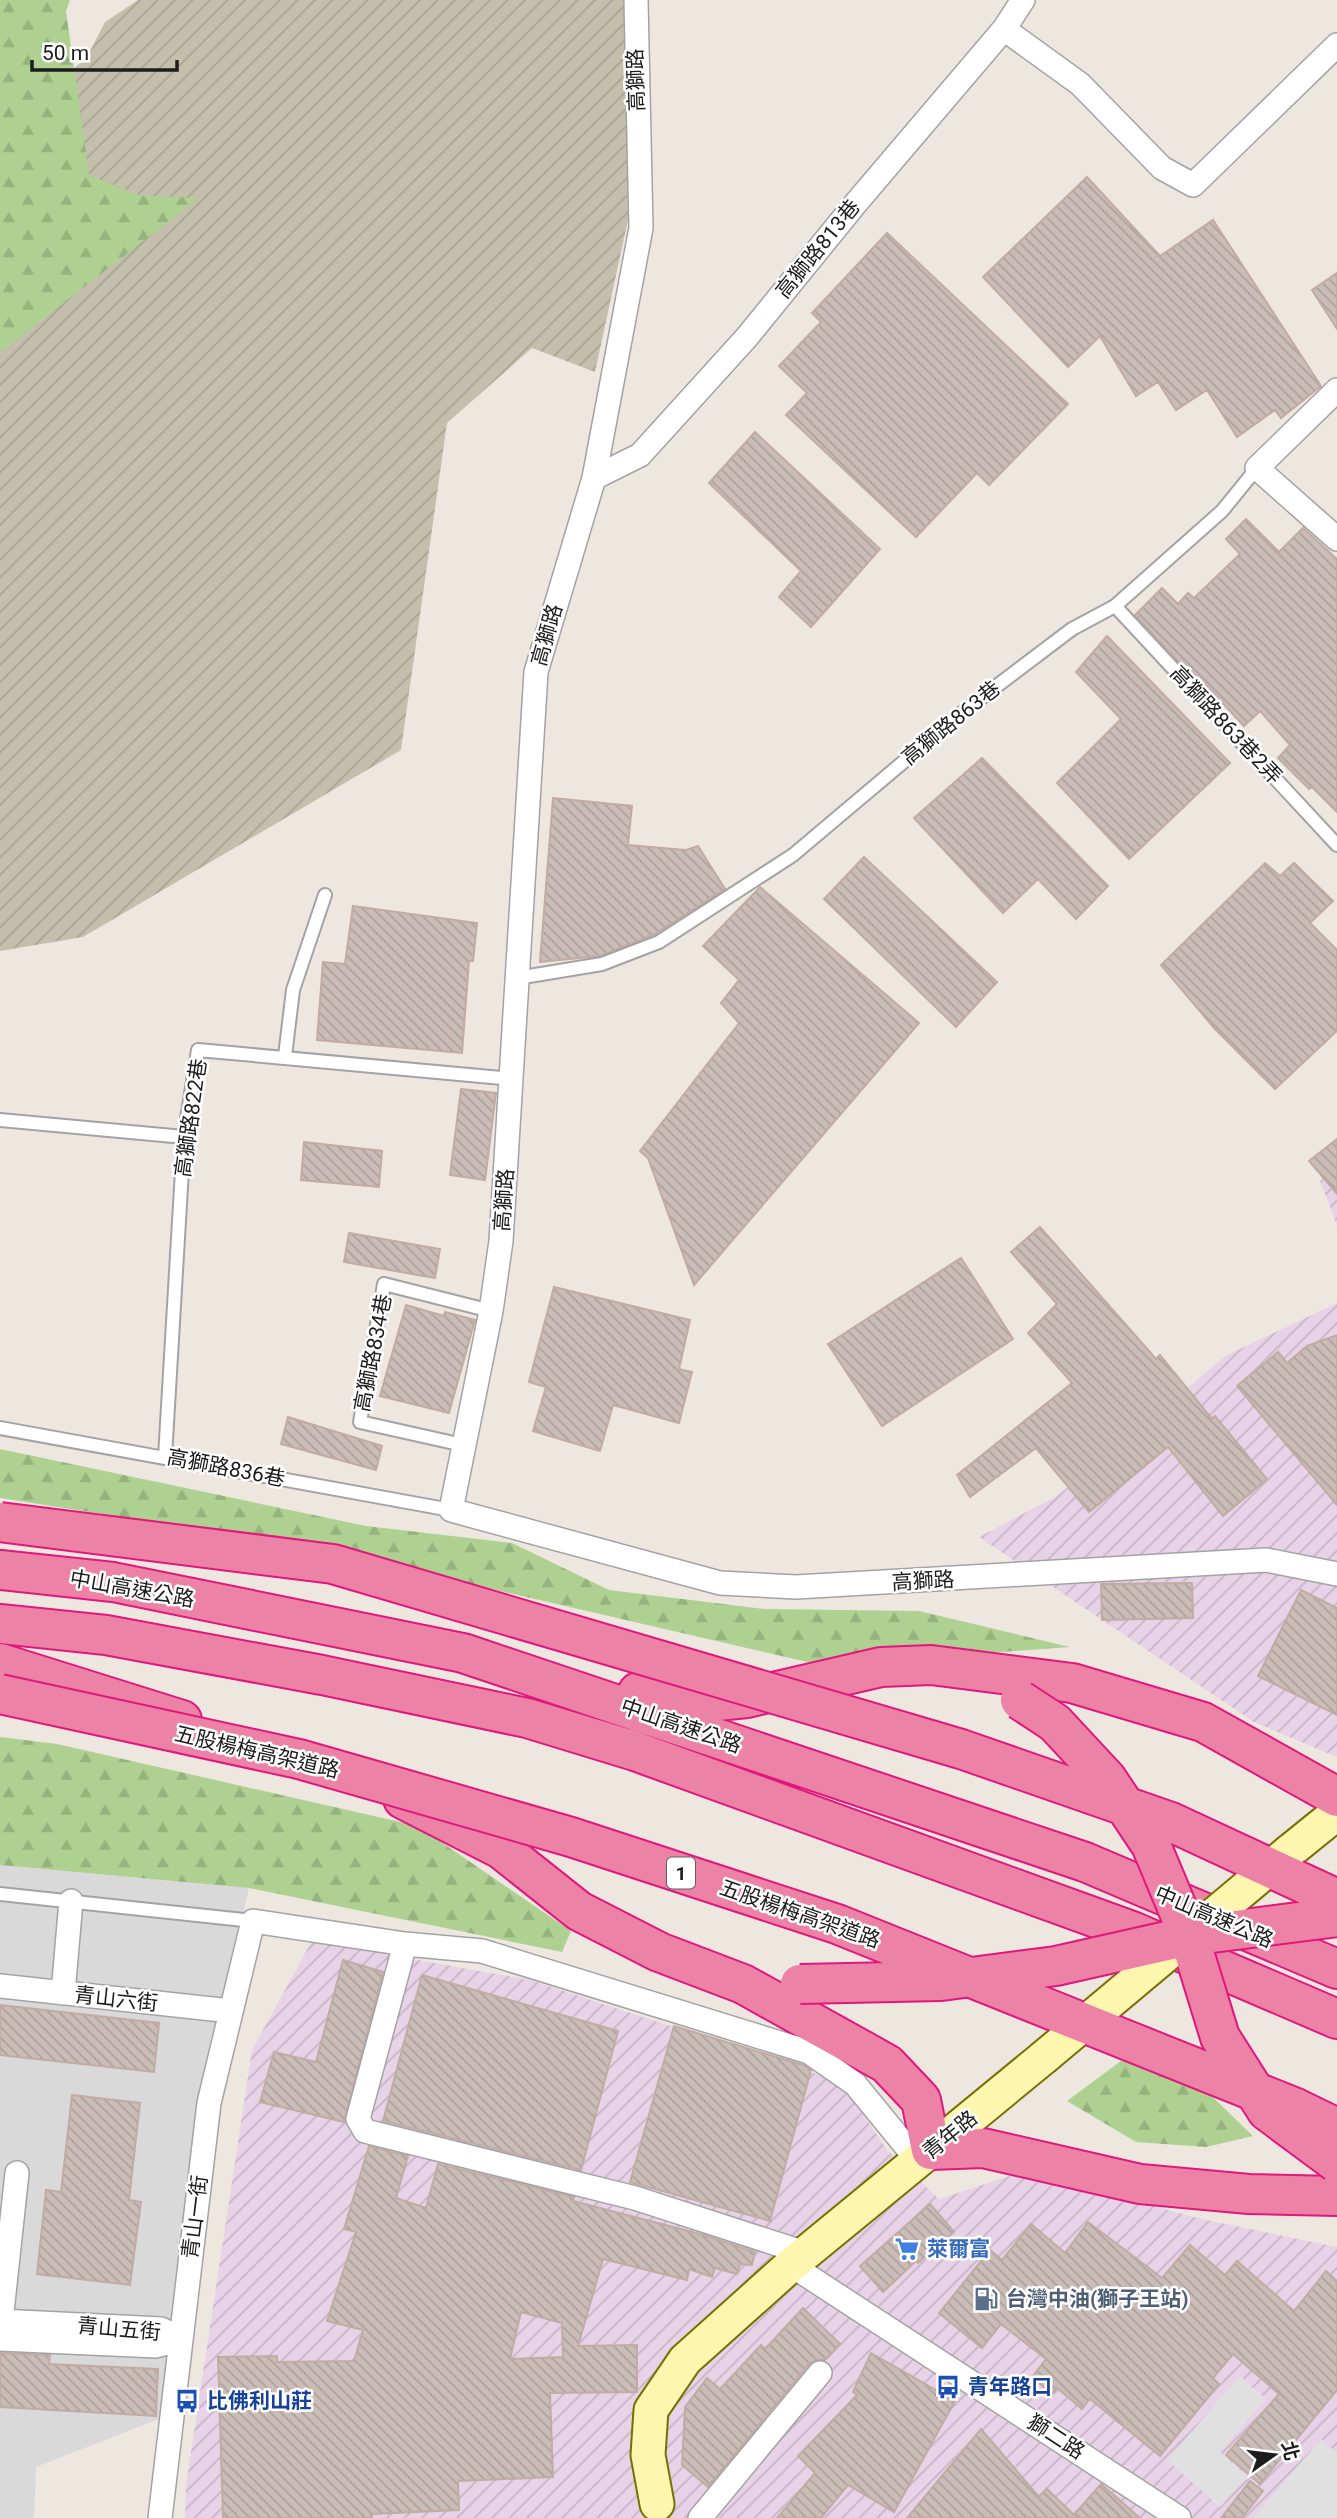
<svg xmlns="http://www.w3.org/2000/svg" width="1337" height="2518" font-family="Roboto,'Noto Sans TC',sans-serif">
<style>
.residential{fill:#dad9d9}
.industrial{fill:url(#industrial-furrows)}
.construction{fill:url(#construction-furrows)}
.forest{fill:url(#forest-firs)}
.parking{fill:#e0e0e0}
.building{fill:url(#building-back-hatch);stroke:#c1aba2;stroke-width:2;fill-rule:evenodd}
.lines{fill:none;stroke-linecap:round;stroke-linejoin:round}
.lane-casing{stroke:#a3a3a3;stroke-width:16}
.street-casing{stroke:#a3a3a3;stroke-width:26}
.secondary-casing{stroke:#767000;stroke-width:37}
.highway-casing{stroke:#e2177d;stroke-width:42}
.lane{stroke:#fff;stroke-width:12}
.street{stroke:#fff;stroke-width:23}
.secondary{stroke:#fef5af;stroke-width:33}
.highway{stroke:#ec82a6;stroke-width:38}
.secondary-bridge-casing{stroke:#767000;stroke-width:37;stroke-linecap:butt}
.highway-bridge-casing{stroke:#e2177d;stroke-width:42;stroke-linecap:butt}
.secondary-bridge{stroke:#fef5af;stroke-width:33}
.highway-bridge{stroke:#ec82a6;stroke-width:38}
.labels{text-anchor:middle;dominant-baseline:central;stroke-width:5;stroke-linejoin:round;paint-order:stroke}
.shield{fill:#fff;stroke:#606060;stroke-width:2}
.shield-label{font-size:19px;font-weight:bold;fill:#1c1c1c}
.street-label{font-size:21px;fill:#1c1c1c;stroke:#fff}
.shop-label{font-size:21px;font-weight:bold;fill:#366cbe;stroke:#fff;text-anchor:start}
.service-label{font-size:21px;font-weight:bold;fill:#4e5e75;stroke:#fff;text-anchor:start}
.transit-label{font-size:21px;font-weight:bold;fill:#164399;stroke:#fff;text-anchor:start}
</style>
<defs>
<pattern id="industrial-furrows" width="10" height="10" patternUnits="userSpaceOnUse" patternTransform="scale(1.75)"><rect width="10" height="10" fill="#e8d2e7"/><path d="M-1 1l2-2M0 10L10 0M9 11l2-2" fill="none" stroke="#c6b4c6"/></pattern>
<pattern id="construction-furrows" width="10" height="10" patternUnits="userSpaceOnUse" patternTransform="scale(1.75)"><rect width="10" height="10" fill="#c3bfac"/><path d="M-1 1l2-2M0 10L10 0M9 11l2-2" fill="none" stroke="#a7a493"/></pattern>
<pattern id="forest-firs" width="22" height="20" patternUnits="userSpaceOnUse" patternTransform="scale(1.75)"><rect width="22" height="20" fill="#aed192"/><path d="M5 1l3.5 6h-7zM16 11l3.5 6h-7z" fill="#95b37d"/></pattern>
<pattern id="building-back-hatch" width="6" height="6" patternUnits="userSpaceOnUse" patternTransform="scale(1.75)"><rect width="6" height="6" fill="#cabcb7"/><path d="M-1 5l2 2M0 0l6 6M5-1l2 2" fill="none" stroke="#ada19d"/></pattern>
</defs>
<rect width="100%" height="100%" fill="#eee7e0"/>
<path class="residential" d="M0,1865L249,1888L222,2007L161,2418L36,2467L34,2518H0Z"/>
<path class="industrial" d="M1337,1165V1225L1320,1181Z
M1337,1303V1757L1254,1722L979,1537L1057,1496L1227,1355Z
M312,1941L530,1980L841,2082L887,2150L939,2199L1022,2172L1206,2220L1337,2247V2518H185L186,2485L252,2050Z"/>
<path class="construction" d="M138,0H625L628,220L595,372L532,348L447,423L401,750L83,937L0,951V124L86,59L105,22Z"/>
<path class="forest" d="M0,0H70L66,11L89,175L141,196L199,198L0,352Z
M0,1449L366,1526L512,1543L609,1590L764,1609L919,1611L1070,1647L820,1665L302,1545L0,1498Z
M0,1737L57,1744L418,1826L571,1931L562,1952L249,1888L0,1865Z
M1125,2058L1195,2080L1253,2136L1206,2147L1136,2142L1067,2101Z"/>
<path class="parking" d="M1240,2376L1266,2399L1220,2452L1247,2477L1220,2507L1167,2460Z
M1321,2439L1337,2453V2518H1253Z"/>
<path class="building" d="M1087,177L1160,256L1213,220L1321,386L1281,418L1275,410L1237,437L1207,390L1176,410L1158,382L1136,396L1100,336L1068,367L983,277Z
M887,233L1068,404L989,485L977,473L916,537L786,415L807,393L779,366L821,322L812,313Z
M1337,273V329L1312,290Z
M755,432L880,549L811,627L779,597L801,571L709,483Z
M1246,519L1279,552L1303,528L1337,559V812L1312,787L1309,789L1278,758L1290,745L1260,711L1244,726L1203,682L1200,685L1135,615L1162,588L1178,604L1188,593L1194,598L1240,554L1226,539Z
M1107,636L1230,763L1129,859L1057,783L1121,719L1076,672Z
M982,758L1108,886L1076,919L1038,879L1003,913L914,818Z
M553,798L632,806L628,845L686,850L698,846L725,889L655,934L600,956L540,962Z
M864,857L997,982L956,1027L824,899Z
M1265,863L1280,876L1294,863L1333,901L1310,923L1337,950V1031L1275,1089L1214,1028L1161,965Z
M760,887L919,1023L694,1285L648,1158L640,1151L739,1023L721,1003L739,980L703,946Z
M353,906L477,923L473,961H469L462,1053L317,1040L323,962L345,964Z
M461,1089L496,1093L485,1180L450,1175Z
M1337,1139V1194L1309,1161Z
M304,1142L382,1151L379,1187L301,1180Z
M1040,1227L1156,1359L1160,1355L1212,1419L1215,1416L1267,1479L1223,1516L1168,1447L1089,1512L1036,1448L970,1497L957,1475L1072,1383L1028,1333L1057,1304L1011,1252Z
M349,1233L440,1249L435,1278L344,1262Z
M961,1258L1013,1339L882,1426L828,1344Z
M554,1287L690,1320L679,1369L692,1372L679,1423L613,1405L600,1451L533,1431L546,1387L529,1382Z
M406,1305L444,1316L445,1312L475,1320L449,1413L380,1396Z
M1337,1335V1505L1237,1386L1278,1352L1287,1363L1307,1346Z
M288,1417L382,1446L376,1470L281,1444Z
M1192,1583L1193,1618L1102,1620L1101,1584Z
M1301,1590L1337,1608V1715L1258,1676Z
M343,1960L383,1972L344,2122L260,2102L274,2052L316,2062Z
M422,1975L618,2031L581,2170L383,2121Z
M0,2005L159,2023L154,2072L0,2055Z
M674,2026L803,2065L811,2070L770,2221L630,2182Z
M72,2095L140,2103L129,2200L141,2202L130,2285L37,2274L46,2190L61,2192Z
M369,2146L408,2156L396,2198L426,2208L438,2164L574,2197L573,2201L700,2234L755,2252L752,2265L740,2264L737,2274L715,2268L712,2277L689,2269L687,2280L603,2259L578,2346L637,2345V2392L550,2393L553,2477L458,2481L459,2510L371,2514L372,2518H223L218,2357L277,2356V2362L354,2361L363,2330L327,2321L356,2232L344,2229ZM521,2312L562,2323L563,2357L510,2359Z
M930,2204L954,2232L918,2263L916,2261L883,2292L860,2266Z
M1088,2222L1162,2278L1190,2245L1225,2275L1237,2261L1294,2311L1326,2271L1337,2281V2390L1260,2484L1226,2455L1279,2394L1233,2354L1213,2378L1219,2384L1160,2456L1090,2399L1082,2409L1057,2388L1052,2394L1032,2377L1046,2359L1001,2324L982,2348L939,2313L990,2250L1002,2260L1031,2224L1065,2253Z
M803,2308L840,2344L825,2360H816L809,2364L708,2487L682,2465L685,2407L707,2378L720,2389L761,2345L765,2349Z
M0,2353L50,2355L49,2364L158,2369L156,2416L0,2407Z
M871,2353L955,2401L894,2512L848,2485L821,2518H777L815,2473L798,2456L857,2395L853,2392Z
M981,2429L1039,2497L1047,2489L1074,2515L1101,2484L1140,2518H907Z
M1250,2481L1263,2491L1242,2518H1221Z"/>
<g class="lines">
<g class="lane-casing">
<path id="lane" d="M1115,606L1337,845
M517,978L602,964L659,942L793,855L965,710L1072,629L1115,606L1222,511L1257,468
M285,1056L293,990L325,895
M0,1120L184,1137
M0,1428L451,1510
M463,1445L360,1422L384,1284L491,1311
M165,1457L184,1137L198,1050L513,1079
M0,1894L253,1921"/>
</g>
<g class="street-casing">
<path id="street" d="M636,0L641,228L594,478L536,672L501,1241L491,1311L451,1510L720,1583L796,1587L1266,1560L1337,1574
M1004,29L1080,84L1162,168L1193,185L1337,45
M1337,390L1257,468L1337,539
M594,478L640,455L747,337L856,203L1004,29L1023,0
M405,1944L358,2119L365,2131L635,2198L805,2253
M0,1986L231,2011
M63,1993L71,1901
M791,2265L1179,2518
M0,2321L161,2329L181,2339
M1,2321L17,2173
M0,2339L156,2346L181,2339
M160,2518L209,2103L253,1921L405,1944L482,1951L809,2052L855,2084L918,2161
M700,2518L820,2373"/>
</g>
<g class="secondary-casing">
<path id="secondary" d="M1290,1851L1337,1813
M657,2504L648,2455L651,2410L685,2360L791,2265L1043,2058"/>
</g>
<g class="highway-casing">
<path id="highway" d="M0,1570L113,1582L463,1653L1085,1862L1337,1969
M0,1624L106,1635L322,1675L527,1718L635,1751L1132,1931L1337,2019
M0,1663L182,1720
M638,1692L671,1700L707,1702L747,1698L881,1667L931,1665L1072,1683L1203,1722L1337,1797
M403,1799L501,1849L579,1911L659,1952L743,1984L887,2064L921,2100L931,2150L983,2148L1140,2184L1249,2194L1337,2196"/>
</g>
<use href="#lane" class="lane"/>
<use href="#street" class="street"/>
<use href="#secondary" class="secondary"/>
<use href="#highway" class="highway"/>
<g class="secondary-bridge-casing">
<path id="secondary-bridge" d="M1043,2058L1290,1851"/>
</g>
<g class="highway-bridge-casing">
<path id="highway-bridge" d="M0,1522L333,1564L961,1749L1171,1822L1337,1899
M0,1694L299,1759L571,1837L837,1924L1296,2108L1337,2128
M1020,1700L1055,1723L1107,1779L1151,1845L1189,1936L1220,2037L1267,2111L1337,2163
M800,1984L941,1981L1056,1966L1189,1936L1337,1917"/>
</g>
<use href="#secondary-bridge" class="secondary-bridge"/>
<use href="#highway-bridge" class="highway-bridge"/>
</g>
<defs>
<g id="supermarket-bare" transform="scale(1.89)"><path d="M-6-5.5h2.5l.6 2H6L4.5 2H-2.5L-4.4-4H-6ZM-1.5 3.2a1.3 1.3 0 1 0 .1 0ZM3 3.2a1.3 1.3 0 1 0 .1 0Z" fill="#3f7fe0" stroke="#fff" stroke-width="2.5" paint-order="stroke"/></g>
<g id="fuel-bare" transform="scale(1.89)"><path d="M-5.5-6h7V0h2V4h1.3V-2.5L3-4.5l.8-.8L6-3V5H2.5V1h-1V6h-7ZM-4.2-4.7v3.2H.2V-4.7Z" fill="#5c6f8a" stroke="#fff" stroke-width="2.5" paint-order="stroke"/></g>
<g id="bus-bare" transform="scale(1.89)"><path d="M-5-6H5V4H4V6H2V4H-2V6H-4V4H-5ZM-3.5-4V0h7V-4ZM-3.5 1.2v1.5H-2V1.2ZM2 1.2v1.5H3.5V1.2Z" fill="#1a4fb4" stroke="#fff" stroke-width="2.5" paint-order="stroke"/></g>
</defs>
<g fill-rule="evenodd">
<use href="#supermarket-bare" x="907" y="2249"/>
<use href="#fuel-bare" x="986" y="2299"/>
<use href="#bus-bare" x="948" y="2387"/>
<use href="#bus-bare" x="187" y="2401"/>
</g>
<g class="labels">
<rect class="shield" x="667" y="1857.5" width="28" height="31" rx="5"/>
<g class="shield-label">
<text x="681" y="1873">1</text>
</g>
<g class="street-label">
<text transform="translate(636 80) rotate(-92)">高獅路</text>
<text transform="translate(818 249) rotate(-51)">高獅路813巷</text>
<text transform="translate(547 635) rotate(-74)">高獅路</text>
<text transform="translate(951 723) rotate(-39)">高獅路863巷</text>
<text transform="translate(1226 725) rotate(47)">高獅路863巷2弄</text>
<text transform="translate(191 1118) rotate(-82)">高獅路822巷</text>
<text transform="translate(504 1200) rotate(-86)">高獅路</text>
<text transform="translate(373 1353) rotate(-79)">高獅路834巷</text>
<text transform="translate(226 1468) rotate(11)">高獅路836巷</text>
<text transform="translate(923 1581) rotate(-3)">高獅路</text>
<text transform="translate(132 1589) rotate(10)">中山高速公路</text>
<text transform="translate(681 1726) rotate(19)">中山高速公路</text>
<text transform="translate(257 1752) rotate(13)">五股楊梅高架道路</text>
<text transform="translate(800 1914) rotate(19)">五股楊梅高架道路</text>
<text transform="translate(1214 1917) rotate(23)">中山高速公路</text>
<text transform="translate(116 1999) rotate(6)">青山六街</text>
<text transform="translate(950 2135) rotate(-39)">青年路</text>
<text transform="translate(195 2217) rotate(-83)">青山一街</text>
<text transform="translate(119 2329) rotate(5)">青山五街</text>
<text transform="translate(1056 2437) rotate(33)">獅二路</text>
</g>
<g class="shop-label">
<text x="927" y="2249">萊爾富</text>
</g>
<g class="service-label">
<text x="1006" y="2299">台灣中油(獅子王站)</text>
</g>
<g class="transit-label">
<text x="968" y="2387">青年路口</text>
<text x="207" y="2401">比佛利山莊</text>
</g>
</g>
<g transform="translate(1274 2455) rotate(76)" stroke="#ffffff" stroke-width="5" paint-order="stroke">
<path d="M0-5L12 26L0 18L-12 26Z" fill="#1c1c1c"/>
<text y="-10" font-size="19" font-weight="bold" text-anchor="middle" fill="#1c1c1c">北</text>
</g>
<path d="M32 60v10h145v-10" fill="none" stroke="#1c1c1c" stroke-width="3.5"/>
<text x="42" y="60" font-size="21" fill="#1c1c1c" stroke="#ffffff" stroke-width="5" paint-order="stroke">50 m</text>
</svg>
